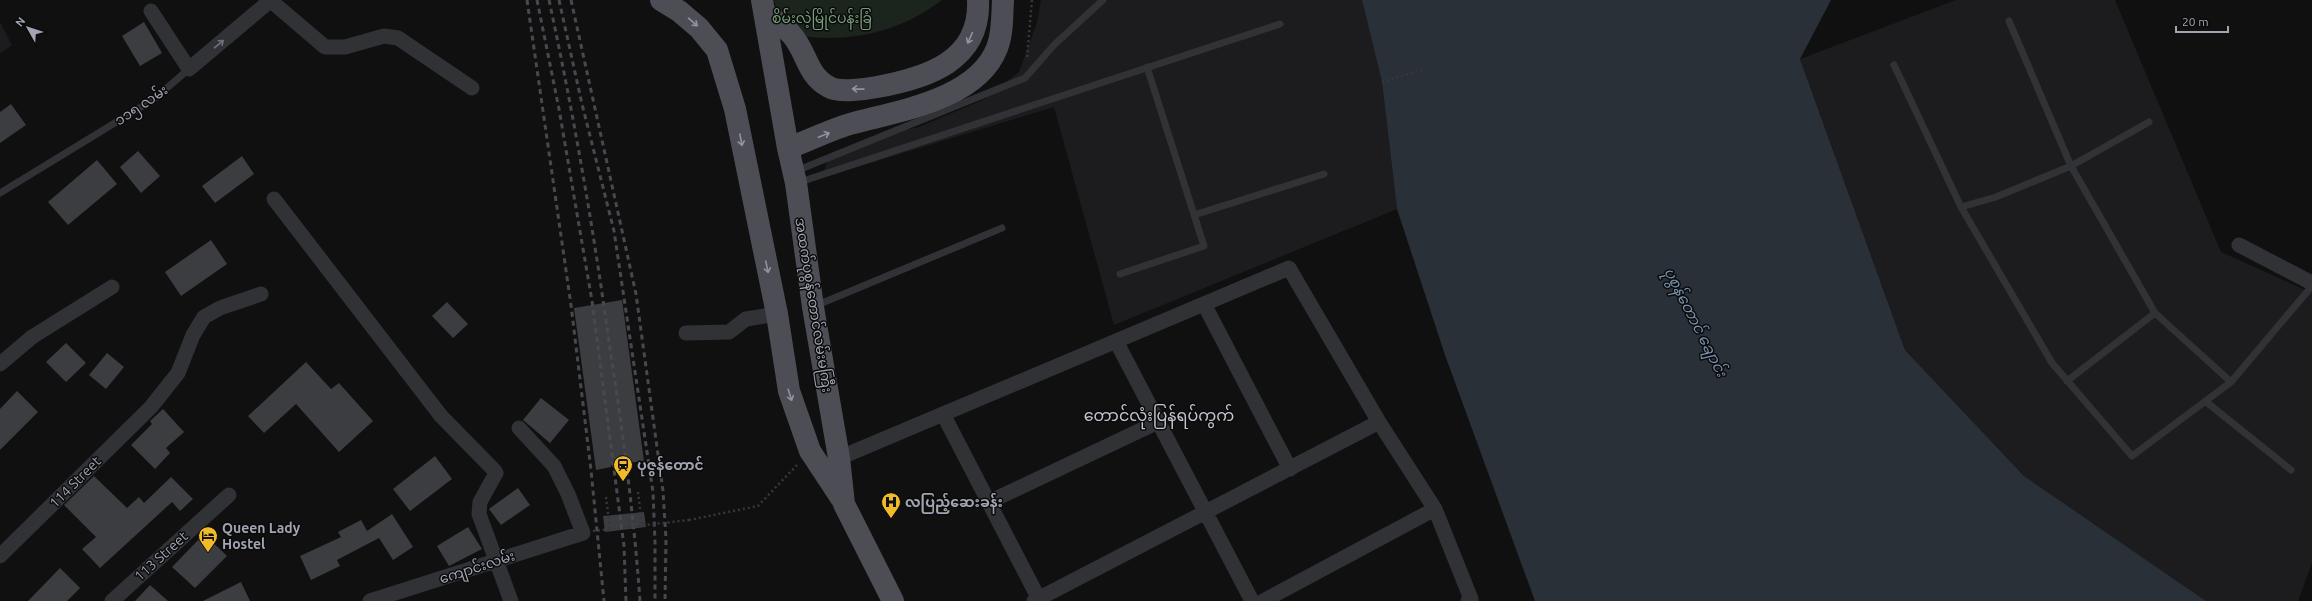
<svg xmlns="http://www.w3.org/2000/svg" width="2312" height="601" font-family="Ubuntu,'Noto Sans Myanmar',sans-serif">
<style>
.built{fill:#1c1c1e}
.green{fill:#1c241e}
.water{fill:#293037}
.building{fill:#3c3d41}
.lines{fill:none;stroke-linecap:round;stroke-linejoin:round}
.path{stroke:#37383d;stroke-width:2.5;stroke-dasharray:2 3;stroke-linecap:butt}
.service{stroke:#313236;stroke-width:7}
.minor{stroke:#313236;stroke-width:15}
.primary{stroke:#4d4e55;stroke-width:22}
.rail{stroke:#48494f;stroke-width:3;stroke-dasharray:5 4;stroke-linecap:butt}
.path-bridge{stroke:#37383d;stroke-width:2.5;stroke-dasharray:2 3;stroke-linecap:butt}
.oneway{stroke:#90949f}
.oneway2{stroke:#6f717a}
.labels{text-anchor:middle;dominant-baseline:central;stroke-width:3;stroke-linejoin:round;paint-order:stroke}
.park-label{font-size:14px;fill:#789e7c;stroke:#0b0b0c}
.street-label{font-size:14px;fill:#a1a5b2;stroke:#0b0b0c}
.poi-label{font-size:14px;font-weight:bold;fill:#a1a5b2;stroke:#0b0b0c;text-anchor:start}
.water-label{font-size:15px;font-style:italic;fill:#7791ae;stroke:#0b0b0c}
.quarter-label{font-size:16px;fill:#c2c5ce;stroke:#0b0b0c}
</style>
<rect width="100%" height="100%" fill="#101011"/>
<path class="built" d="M1041,0H1362L1382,82L1397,209L1114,325L1054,107L821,178L830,155L868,138L919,127L985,99L1019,72L1037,23Z
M1956,0H2115L2221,252L2312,293V563L2298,601H2206L2024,476L1905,350L1800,59Z
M0,22L12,45L0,54Z"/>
<path class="green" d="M774,0H942C897,35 838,46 782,32Z"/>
<path class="water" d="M1362,0H1831L1800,59L1905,350L2024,476L2206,601H1535L1445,355L1397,209L1382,82Z"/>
<path class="building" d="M144,22L162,53L140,66L122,36Z
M11,104L26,125L0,143V112Z
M138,151L160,176L141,193L120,167Z
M242,156L254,174L215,203L202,186Z
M97,160L117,184L68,225L48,202Z
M211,240L227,264L181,296L165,272Z
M622,300L644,461L611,465V467L596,470L574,308Z
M447,302L468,324L453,338L432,316Z
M66,343L86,363L66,382L46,362Z
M107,353L124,367L106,389L89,375Z
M306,362L331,389L339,383L373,421L339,452L296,404L264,433L248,416Z
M17,391L38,412L0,450V409Z
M541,398L569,420L550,443L523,420Z
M163,409L184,432L166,448L170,453L155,469L131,445L152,424L150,421Z
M435,456L452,479L410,511L393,489Z
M94,476L127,508L139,497L144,503L171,477L193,499L180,511L172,502L100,568L82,549L96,537L64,505Z
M518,488L530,505L501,525L489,509Z
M644,512L646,527L605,532L603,516Z
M392,514L413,547L393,560L379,538L337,560L340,566L311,580L300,556L341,537L338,532L361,520L367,531Z
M468,527L482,549L449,566L437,546Z
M204,534L227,556L195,588L172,567Z
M60,568L80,588L67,601H28Z
M241,582L250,601H203Z
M150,585L168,601H135Z"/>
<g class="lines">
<path class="path" d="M1027,57L1032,0
M1382,82L1425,69
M638,492L642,525
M606,497L610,529
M689,520L758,506L797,465"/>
<path class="service" d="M1894,65L1961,207L2052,363L2132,456L2231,382
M2149,122L2071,166L2155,313L2231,382L2312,286
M796,171L1025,78L1054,45L1103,0
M797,183L1280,24
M0,193L154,99L189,69
M1961,207L1996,197L2071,166L2009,21
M1194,215L1324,174
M1120,274L1204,246L1147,67
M815,306L1002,228
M2067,381L2155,313
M2205,401L2291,470"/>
<path class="minor" d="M270,0L325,47H345L384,36L398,38L472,88
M151,11L189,69L271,0
M274,199L441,416L494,470L496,473L480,502L479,514L511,601
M2239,245L2312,283
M1204,304L1290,469
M686,333L729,332L746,319L777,314
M1116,341L1252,601
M0,364L32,337L112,287
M943,414L1040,601
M839,458L1289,268L1379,422L1435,509L1471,599L1468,601
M989,502L1158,422
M0,556L151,407L178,373L193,335L204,317L220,308L261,294
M112,601L229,495
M370,601L583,533L568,494L554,466L519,428
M1034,601L1379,422
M1263,601L1435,509"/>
<path class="primary" d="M661,0L679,11L699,28L717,50L735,109L777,314L789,391L810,451L841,498
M762,0L788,148L796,183L813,307L839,458L844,504L893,601
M765,13C774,20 784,26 791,34C807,51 806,75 829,87C839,93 867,89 877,87C927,78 981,61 978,0
M788,148C809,141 829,130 850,124C897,111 977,100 997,48C1003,33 1002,16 1003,0"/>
<path class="rail" d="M527,0L571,305L591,470L604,601
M537,0L559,109L592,301L624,546L626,601
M549,0C574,116 594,232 610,349C623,433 634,516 640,601
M559,0L582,104L614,231L653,492L655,542V601
M571,0L636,294L663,491L666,539L665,601"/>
<path class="path-bridge" d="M593,531L689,520"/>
</g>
<defs><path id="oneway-shaft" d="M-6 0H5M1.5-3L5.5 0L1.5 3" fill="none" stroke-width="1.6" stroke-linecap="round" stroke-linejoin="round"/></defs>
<g class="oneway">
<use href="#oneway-shaft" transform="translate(693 22) rotate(41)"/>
<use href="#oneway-shaft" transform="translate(970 38) rotate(114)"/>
<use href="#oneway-shaft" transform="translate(858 89) rotate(-179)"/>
<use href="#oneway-shaft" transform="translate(824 135) rotate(-22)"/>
<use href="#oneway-shaft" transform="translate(741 140) rotate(79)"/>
<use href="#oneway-shaft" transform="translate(767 267) rotate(78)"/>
<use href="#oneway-shaft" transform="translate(790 395) rotate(72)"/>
</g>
<use class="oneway2" href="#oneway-shaft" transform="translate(219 44) rotate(-40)"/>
<defs>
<g id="station-pin" transform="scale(1)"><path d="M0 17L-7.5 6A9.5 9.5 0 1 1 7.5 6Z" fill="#f1ba29" stroke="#0b0b0c"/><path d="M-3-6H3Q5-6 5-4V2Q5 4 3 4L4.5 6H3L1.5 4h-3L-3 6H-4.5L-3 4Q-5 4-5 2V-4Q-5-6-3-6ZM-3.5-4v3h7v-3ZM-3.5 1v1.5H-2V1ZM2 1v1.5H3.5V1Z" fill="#111"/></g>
<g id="hospital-pin" transform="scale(1)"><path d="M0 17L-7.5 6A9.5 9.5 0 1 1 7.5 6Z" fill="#f1ba29" stroke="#0b0b0c"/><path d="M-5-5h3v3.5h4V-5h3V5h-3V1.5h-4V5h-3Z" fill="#111"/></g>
<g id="hotel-pin" transform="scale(1)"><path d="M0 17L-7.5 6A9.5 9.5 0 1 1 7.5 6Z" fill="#f1ba29" stroke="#0b0b0c"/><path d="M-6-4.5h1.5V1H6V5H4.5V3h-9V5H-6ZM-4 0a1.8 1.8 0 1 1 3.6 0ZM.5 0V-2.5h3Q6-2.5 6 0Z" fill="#111"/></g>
</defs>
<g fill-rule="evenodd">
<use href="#station-pin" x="623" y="465"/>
<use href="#hospital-pin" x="891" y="502"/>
<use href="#hotel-pin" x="208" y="536"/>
</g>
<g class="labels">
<g class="park-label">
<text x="822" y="18">စိမ်းလဲ့မြိုင်ပန်းခြံ</text>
</g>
<g class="street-label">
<text transform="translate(141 105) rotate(-34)">၁၁၅ လမ်း</text>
<text transform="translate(814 305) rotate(81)">အထက်ပုစွန်တောင်လမ်းမကြီး</text>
<text transform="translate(75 482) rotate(-45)">114 Street</text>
<text transform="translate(161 556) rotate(-42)">113 Street</text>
<text transform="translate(477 567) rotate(-18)">ကျောင်းလမ်း</text>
</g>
<g class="poi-label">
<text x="637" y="465">ပုဇွန်တောင်</text>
<text x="905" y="502">လပြည့်ဆေးခန်း</text>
<text x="222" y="528">Queen Lady<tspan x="222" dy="16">Hostel</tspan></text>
</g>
<g class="water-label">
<text transform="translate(1696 322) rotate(63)">ပုစွန်တောင် ချောင်း</text>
</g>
<g class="quarter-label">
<text x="1159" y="415">တောင်လုံးပြန်ရပ်ကွက်</text>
</g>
</g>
<g transform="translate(28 28) rotate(309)" stroke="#0b0b0c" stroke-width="3" paint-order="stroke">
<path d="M0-3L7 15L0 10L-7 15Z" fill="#a1a5b2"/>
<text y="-6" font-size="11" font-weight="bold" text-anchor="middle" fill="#a1a5b2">N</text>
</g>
<path d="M2176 26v6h52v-6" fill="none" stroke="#a1a5b2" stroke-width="2"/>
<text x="2182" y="26" font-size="12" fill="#a1a5b2" stroke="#0b0b0c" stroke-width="3" paint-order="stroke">20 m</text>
</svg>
